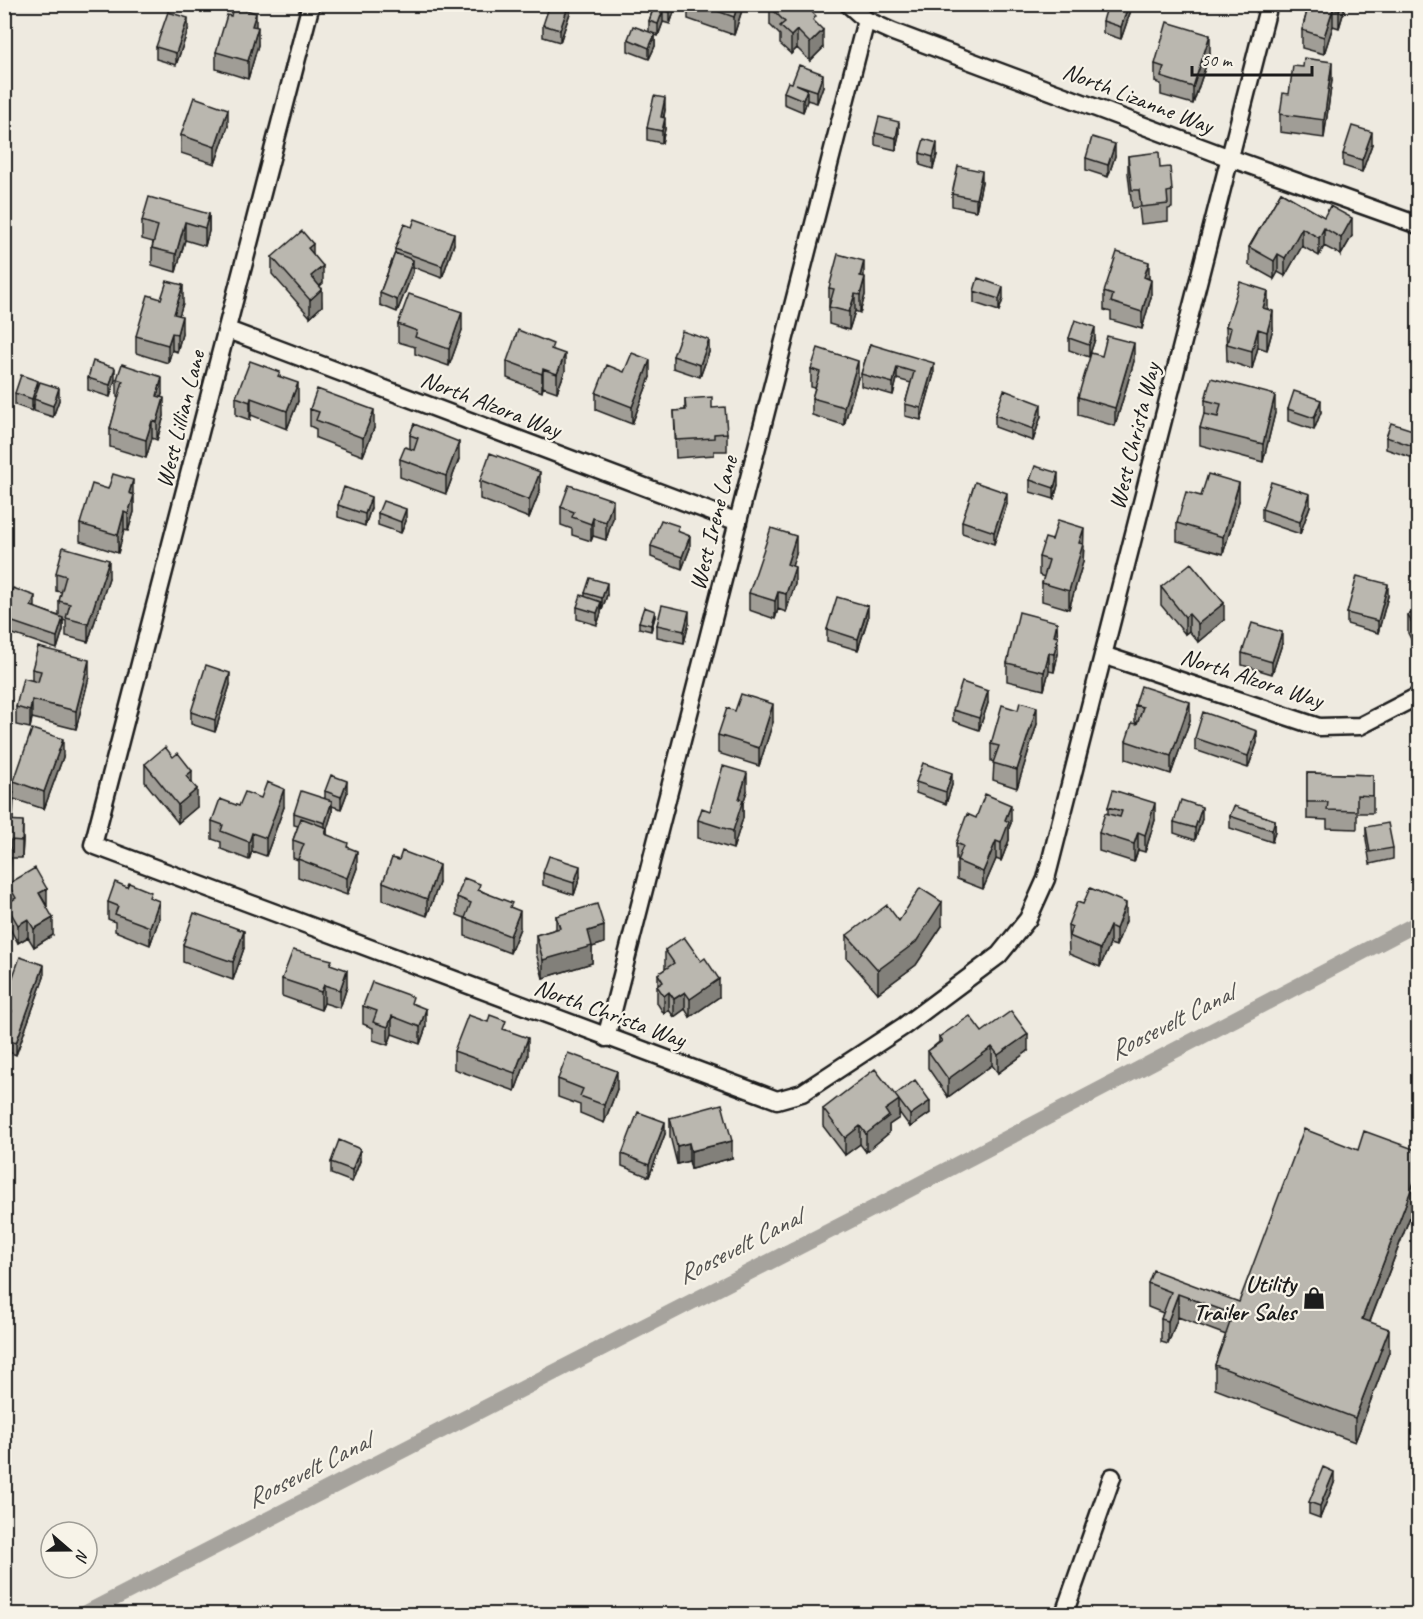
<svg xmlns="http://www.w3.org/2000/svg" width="1423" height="1619" font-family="Caveat,sans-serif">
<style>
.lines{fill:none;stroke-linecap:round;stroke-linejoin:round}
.canal{stroke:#a6a39d;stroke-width:16}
.minor-casing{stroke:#1c1c1c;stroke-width:21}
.minor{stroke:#f7f3e8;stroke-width:16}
.wall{fill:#a09d96;stroke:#1c1c1c;stroke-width:1.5}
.shaded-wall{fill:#82807a;stroke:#1c1c1c;stroke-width:1.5}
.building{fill:#bab7af;stroke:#1c1c1c;stroke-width:1.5}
.labels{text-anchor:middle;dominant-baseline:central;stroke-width:4.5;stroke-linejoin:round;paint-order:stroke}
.street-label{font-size:24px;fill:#1c1c1c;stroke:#f7f3e8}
.poi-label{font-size:24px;font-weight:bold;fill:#1c1c1c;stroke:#f7f3e8;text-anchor:end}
.water-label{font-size:26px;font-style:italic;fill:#535250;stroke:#f7f3e8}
</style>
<rect width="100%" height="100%" fill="#eeeae0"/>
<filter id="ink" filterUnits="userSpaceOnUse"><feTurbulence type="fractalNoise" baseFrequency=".0167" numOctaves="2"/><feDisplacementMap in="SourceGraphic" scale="12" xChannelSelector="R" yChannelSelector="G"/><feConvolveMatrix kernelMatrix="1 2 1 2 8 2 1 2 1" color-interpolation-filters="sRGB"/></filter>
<g filter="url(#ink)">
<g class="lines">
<path class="canal" d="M84,1614L851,1220L1418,923"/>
<g class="minor-casing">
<path id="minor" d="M311,4L93,845L777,1100L802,1093L904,1026L999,955L1028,919L1046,879L1269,4
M848,4L866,20L893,32L1230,158L1418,225
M228,330L738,522
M1103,655L1319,727L1360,726L1418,696
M606,1038L866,20
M1064,1614L1112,1477"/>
</g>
<use href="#minor" class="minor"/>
</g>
<path class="wall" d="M570,4V13L560,42L543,37V25Z
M655,4H676V6L670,24L663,22L658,36L655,35V46L649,59L628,51V39L649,32V21Z
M688,4H744L734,35L688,19Z
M1131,4V10L1121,39L1103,33V21Z
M1309,4H1344V11L1339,28L1333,26L1324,54L1302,48V30Z
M770,7L816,24L823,48L810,61L797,48L791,54L780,44V35L770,25Z
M256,27L258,45L248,79L216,69V52Z
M188,30L176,65L156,59V47Z
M1210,53L1193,104L1161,95V84L1155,82V64Z
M1332,80L1324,138L1280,132V114L1289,94Z
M792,83L823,86L817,103L807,100L803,112L784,104V92Z
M665,110L664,117L665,129L662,143L647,140V128Z
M228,126L215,164L181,153V135Z
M875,133L899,134L896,150L875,145Z
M1372,144L1362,172L1343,166V154Z
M920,153L937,155L933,169L920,165Z
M1115,156L1108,177L1086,170V158Z
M1128,156L1160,168L1172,191V208L1168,209V221L1141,224L1139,207L1132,208L1128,173Z
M982,182L976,211L952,206V194Z
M1281,192L1352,236L1341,255L1324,246L1319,256L1302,246L1285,276L1278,272L1274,279L1249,265V247Z
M209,214V231L205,246L185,240L176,272L152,265V248L153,242L142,239V221Z
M454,244L442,278L413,267V272L397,312L380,305V293L395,253V249Z
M313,254L323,283L320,286L322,306L310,317L272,274V257Z
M864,277L865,295L860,313L855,311L849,330L829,324V288Z
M1149,279L1151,297L1142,329L1111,320V312L1104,310V292Z
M974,291L1003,299L999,311L974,303Z
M161,299L183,303L179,315L182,334L177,352L172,350L168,363L136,353V336Z
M1268,309L1273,328L1267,350L1258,347L1252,369L1227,361L1226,326Z
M398,324L462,330L449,366L415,354V347L398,342Z
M1069,338L1095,339L1089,357L1069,350Z
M870,344L934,374L921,420L905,416V404L911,383L897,379L893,395L861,386V374Z
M553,349L565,371L557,392L543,387L542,392L507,378V361Z
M709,352L700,377L673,368V356Z
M1102,356L1134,361L1115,426L1078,415V397Z
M811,369L858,378L844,425L812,415V398L815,388L811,387Z
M624,372L650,377L632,424L596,410V393Z
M280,376L298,401L287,429L251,415L250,420L236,415V397Z
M88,378L115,380L110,397L88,390Z
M117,379L162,394L161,397L164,416L157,440L152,438L146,458L110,447V429L119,398L117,397Z
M38,388L59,400L53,417L34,411V404L32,411L15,405V393Z
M685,399L712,408L727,433V451H714V455L676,458L674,411L685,410Z
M1205,400L1275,413L1263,462L1200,445V428L1205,414Z
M310,409L374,428L363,456L316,438V429L310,426Z
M1288,409L1321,412L1314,430L1288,421Z
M995,415L1041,416L1033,441L995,427Z
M414,424L459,459L446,494L400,477V459L410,449V435Z
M1419,432V460L1386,449V437Z
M1030,480L1058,485L1054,499L1030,492Z
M480,481L540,490L529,518L480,499Z
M108,489L133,494L134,512L128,531L124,530L118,553L80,541V524Z
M1239,501L1223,554L1177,541V523Z
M1007,504L994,544L962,533V521Z
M338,505L371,508L365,526L338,517Z
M1310,506L1300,534L1262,521V509Z
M561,507L613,518L606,540L593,536L591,541L572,535V529L561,525Z
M378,513L406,521L401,533L378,525Z
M679,532L690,548L682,569L651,557V546Z
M1052,540L1084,546L1083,562L1069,609L1042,601V583L1044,577L1039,575V557Z
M796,554L792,566L795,584L786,612L778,609L775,619L749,610V593Z
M56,573L109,578L88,642L66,636V621L63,620V630L57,649L4,631V599L35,608L59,616V601L62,592L56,591Z
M1161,587L1224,620L1198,642L1189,631L1185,634L1161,605Z
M585,593L607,595L602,610H601V613L597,625L577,619V607L585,596Z
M1419,593V637L1412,641L1408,633V615L1413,613V596Z
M1388,596L1378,633L1347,624V613Z
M655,617L651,631L639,628V622Z
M868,618L858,650L827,641V629Z
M689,623L684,643L657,637V625Z
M1057,637L1058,654L1054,672L1049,671L1044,690L1007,681V663Z
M1282,644L1272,674L1242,665V653Z
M32,669L89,677L76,729L32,718L30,728L16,725V707L32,681Z
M230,685L215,732L191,724V712Z
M988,703L979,730L953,721V710Z
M1135,705L1190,720L1171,774L1126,759V741L1138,723L1135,722Z
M773,722L759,766L718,753V735Z
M1037,724L1017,788L993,780L994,762L991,761V744Z
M1195,738L1257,743L1248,768L1195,750Z
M63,757L44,809L14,799L13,821L4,820V793H14V781Z
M145,764L192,783L197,807L178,823L145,782Z
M1307,773L1373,775V813H1357V829L1327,828V820L1307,819Z
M916,782L952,785L946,804L916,793Z
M325,791L347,793L341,809L332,806V813L327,828V835L348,847L357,868L347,895L298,877V860L293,858V840L298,826L294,825V813L325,798Z
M747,791L743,803V818L733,849L698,838V820L710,811Z
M239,806L284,807L266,856L252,851L249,860L221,849V842L212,839V821Z
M1108,807L1155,820L1145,852L1138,850L1134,862L1099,851V833L1108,814Z
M1230,816L1275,820V831L1272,842L1230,828Z
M976,818L1011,823L1009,828V840L1001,861L996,859L983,889L957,879V861L956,860V843Z
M1202,819L1195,840L1174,833V822Z
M4,820L23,839L22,858H11L10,871H4Z
M1366,827L1393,848V859L1370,864L1366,839Z
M543,873L580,877L574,895L543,885Z
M383,882L439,883L427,916L383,900Z
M8,884L47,907L53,935L34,947L28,937L18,943L6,922V904L9,902Z
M480,890L512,908L520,928L510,953L465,936V918L457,915V897Z
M151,898L159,919L150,945L115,931V922L108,919V902Z
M556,916L604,943L592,947V963L543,978L536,953V935L556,929Z
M1126,921L1116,946L1110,944L1100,967L1069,954L1068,925Z
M942,926L916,965L878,993L847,958V935Z
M183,945L244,948L233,980L183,962Z
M665,950L719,997L690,1017L685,1009L674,1017L669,1010L664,1014L657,1003V986L658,985V974L665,969Z
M44,977L16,1055L4,1050V1002Z
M282,979L347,987L340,1008L324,1003L321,1010L282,996Z
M413,1004L426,1027L420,1044L392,1034L388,1045L373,1040V1028L363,1024V1006Z
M506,1030L528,1056L515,1091L454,1069V1051Z
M982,1032L1028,1051L998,1073L992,1065L948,1097L928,1068V1051L939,1042V1037Z
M558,1079L617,1089L604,1123L580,1113V1105L558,1097Z
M895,1095L930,1113L910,1127L899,1112V1118L889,1125V1133L866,1152L860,1144L845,1155L823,1126V1109Z
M670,1118L732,1158L691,1169L689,1161L677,1164L670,1136Z
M665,1134L649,1177L622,1166V1154Z
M1358,1150L1419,1169V1193L1370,1322L1389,1352L1355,1442L1215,1389V1365L1226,1335L1178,1317L1168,1344L1161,1342V1319L1163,1313L1148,1307V1283L1239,1302Z
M360,1161L352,1182L331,1174V1162Z
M1334,1483L1320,1518L1309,1514V1502Z"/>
<path class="shaded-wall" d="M569,4H570V13L560,42V30Z
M672,4H676V6L670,24V12Z
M738,4H744L734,35V17Z
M1129,4H1131V10L1121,39V27Z
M1341,4H1344V11L1339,28V11Z
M1333,9V26L1324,54V37Z
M663,10V22L658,36V24Z
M256,13V31L252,26Z
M188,18V30L176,65V53Z
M258,27V45L248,79V61Z
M797,30V48L791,54V36Z
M823,30V48L810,61V43Z
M655,34V46L649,59V48Z
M1210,35V53L1193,104V87Z
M1332,62V80L1324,138V120Z
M823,74V86L817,103V91Z
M807,89V101L803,112V100Z
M665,98V110L661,129V117Z
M228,109V126L215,164V147Z
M665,118V129L662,143V131Z
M899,122V134L896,150V138Z
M1372,132V144L1362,172V160Z
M937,143V155L933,169V157Z
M1115,144V156L1108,177V165Z
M982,171V182L976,211V199Z
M209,214V231L205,246V228Z
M1352,218V236L1341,255V238Z
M185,222V240L176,272V254Z
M1302,228V246L1285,276V258Z
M1324,228V246L1319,256V238Z
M454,233V244L442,278V266Z
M313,244V262L308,248Z
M1278,254V272L1274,279V261Z
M413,260V272L397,312V300Z
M864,261V278L860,276Z
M1149,262V279L1144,277Z
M323,266V283L311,293V276Z
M865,277V295L860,313V295Z
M1151,280V297L1142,329V312Z
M183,285V303L174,332V314Z
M1003,287V299L999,311V299Z
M322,289V306L310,317V300Z
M1268,291V308L1263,325V308Z
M855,294V311L849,330V312Z
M1273,311V328L1267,350V332Z
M462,312V330L449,366V349Z
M182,316V334L177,352V334Z
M1095,327V339L1089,357V345Z
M1258,329V347L1252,369V351Z
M172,333V350L168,363V345Z
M709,340V352L700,377V365Z
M1134,343V361L1115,426V408Z
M565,354V371L557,392V374Z
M650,360V377L632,424V407Z
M858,361V378L844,425V407Z
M934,363V374L921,420V408Z
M897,367V379L893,395V383Z
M115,368V380L110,397V385Z
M543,369V387L542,392V374Z
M162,377V394L157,414V396Z
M38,381V392L34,399V404L32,411V399Z
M298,383V401L287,429V411Z
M59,388V400L53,417V406Z
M1275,395V413L1263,462V444Z
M164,398V416L157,440V422Z
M251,398V415L250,420V402Z
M1321,400V412L1314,430V418Z
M1041,404V416L1033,441V429Z
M374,410V428L363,456V438Z
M152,421V438L146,458V440Z
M459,442V459L446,494V476Z
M540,472V490L529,518V500Z
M1058,473V485L1054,499V488Z
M133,480V497L129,493Z
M1239,483V501L1223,554V537Z
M1007,493V504L994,544V532Z
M1310,494V506L1300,534V522Z
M134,495V512L128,531V514Z
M371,497V508L365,526V514Z
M613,500V518L606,540V522Z
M406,509V521L401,533V522Z
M124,512V530L118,553V535Z
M593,518V536L591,541V524Z
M1084,528L1083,562L1069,609V591L1079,543Z
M690,536V548L682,569V557Z
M796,536V554L787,581V564Z
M109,560V578L88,642V624Z
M795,567V584L786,612V594Z
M607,583V595L602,610V598Z
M1388,584V596L1378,633V621Z
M778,592V609L775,619V601Z
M35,596V608L31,606Z
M601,602V613L597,625V613Z
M1224,603V620L1198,642V624Z
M868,606V618L858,650V639Z
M655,611V617L651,631V625Z
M689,611V623L684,643V631Z
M1189,614V631L1185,634V617Z
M63,618V630L57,649V637Z
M1419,620V637L1412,641V623Z
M1057,622L1058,654L1054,672V636Z
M1282,632V644L1272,674V662Z
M1049,653V671L1044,690V672Z
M89,660V677L76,729V711Z
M230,673V685L215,732V720Z
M988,691V703L979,730V718Z
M32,700V718L30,728V711Z
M1190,702V720L1171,774V756Z
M773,704V722L759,766V748Z
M1037,707V724L1017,788V770Z
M1257,731V743L1248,768V756Z
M63,739V757L44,809V792Z
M192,771V788L186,776Z
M747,773V791L743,803V818L733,849V831L739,799Z
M952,773V785L946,804V792Z
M347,781V793L341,809V797Z
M197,789V807L178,823V805Z
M284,789V807L266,856V838Z
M332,801V813L327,829V828V846L325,851V823Z
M1155,803V820L1145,852V835Z
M1011,805V823L1009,828V840L1001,861V843L1005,820Z
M1202,807V819L1195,840V828Z
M1275,820V831L1272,842V830Z
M23,821V839L22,858V841Z
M1138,832V850L1134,862V844Z
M252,833V851L249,860V842Z
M996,841V859L983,889V872Z
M357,851V868L347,895V878Z
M439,865V883L427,916V899Z
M580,866V877L574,895V883Z
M47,889V906L39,893Z
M159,901V919L150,945V927Z
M942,902V926L916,965L878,993V970Z
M1126,903V921L1116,946V929Z
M520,911V928L510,953V936Z
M53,918V935L34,947V929Z
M28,919V937L18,943V925Z
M604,926V943L592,947V963L543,978V960L588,931Z
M1110,926V944L1100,967V949Z
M244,931V948L233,980V962Z
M44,965V977L16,1055V1043Z
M347,970V987L340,1008V990Z
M719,979V997L690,1017V999Z
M324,985V1003L321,1010V992Z
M669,992V1010L664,1014V996Z
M685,992V1009L674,1017V999Z
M426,1009V1027L420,1044V1027Z
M392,1016V1034L388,1045V1027Z
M1028,1034V1051L998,1073V1055Z
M528,1038V1056L515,1091V1073Z
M992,1047V1065L948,1097V1079Z
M617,1071V1089L604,1123V1105Z
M899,1100V1118L889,1125V1133L866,1152V1134L885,1110Z
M930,1101V1113L910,1127V1115Z
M665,1122V1134L649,1177V1165Z
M860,1126V1144L845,1155V1138Z
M732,1141V1158L691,1169V1151Z
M689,1143V1161L677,1164V1146Z
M360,1149V1161L352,1182V1170Z
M1419,1169V1193L1362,1342V1319Z
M1178,1294V1317L1168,1344V1321Z
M1389,1329V1352L1355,1442V1418Z
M1334,1472V1483L1320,1518V1506Z"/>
<path class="building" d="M550,4H569L560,30L543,25Z
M655,4H672L670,12L663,10L658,24L649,21Z
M698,4H738L734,17Z
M773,4H804L816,16L813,20L823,30L810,43L797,30L791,36L780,26L785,22L770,7Z
M1108,4H1129L1121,27L1103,21Z
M1309,4H1341L1339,11L1333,9L1324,37L1302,30Z
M233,6L256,13L252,26L258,27L248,61L216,52L227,15L231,16Z
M168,12L188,18L176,53L156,47Z
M1167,22L1210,35L1193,87L1161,77L1164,67L1155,64Z
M633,26L655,34L649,48L628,39Z
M1304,58L1332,62L1324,120L1280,114L1283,93L1289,94L1293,66L1303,67Z
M799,65L823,74L817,91L796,84L807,89L803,100L784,92L788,82L792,83Z
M654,96L665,98L661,117L665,118L662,131L647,128Z
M194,97L228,109L215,147L181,135Z
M879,117L899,122L896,138L875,133Z
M1352,126L1372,132L1362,160L1343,154Z
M1092,137L1115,144L1108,165L1086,158Z
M924,139L937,143L933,157L920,153Z
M1159,152L1160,168L1170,167L1172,191L1167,192L1168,204L1141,207L1139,190H1132L1128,156Z
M958,166L982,171L976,199L952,194Z
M1281,192L1324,217L1330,206L1352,218L1341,238L1324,228L1319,238L1302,228L1285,258L1278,254L1274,261L1249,247Z
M149,197L209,214L205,228L185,222L176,254L152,248L158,226L142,221Z
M415,219L454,233L442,266L395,249L404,224L412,227Z
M302,231L313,244L308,248L323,266L311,276L322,289L310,300L272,257Z
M1117,252L1149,262L1144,277L1151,280L1142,312L1111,302L1113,295L1104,292Z
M395,253L413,260L397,300L380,293Z
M838,254L864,261L860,276L865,277L860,295L855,294L849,312L829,307L834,289L829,288Z
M978,278L1003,287L999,299L974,291Z
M167,281L183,285L174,314L182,316L177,334L172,333L168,345L136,336L148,295L161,299Z
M1240,282L1268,291L1263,308L1273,311L1267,332L1258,329L1252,351L1227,344L1231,328L1226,326Z
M409,294L462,312L449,349L415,337L417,331L398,324Z
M1075,320L1095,327L1089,345L1069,338Z
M518,330L553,344L551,349L565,354L557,374L543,369L542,374L507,361Z
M682,331L709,340L700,365L673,356Z
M1107,336L1134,343L1115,408L1078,397L1091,353L1102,356Z
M870,344L934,363L921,408L905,404L914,372L897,367L893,383L861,374Z
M818,348L858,361L844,407L812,398L820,372L811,369Z
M632,353L650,360L632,407L596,393L607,365L624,372Z
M93,361L115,368L110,385L88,378Z
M250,361L280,372L278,376L298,383L287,411L251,398L250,402L236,397Z
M122,364L162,377L157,396L164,398L157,422L152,421L146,440L110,429L123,381L117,379Z
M21,375L38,381L32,399L15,393Z
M1211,378L1275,395L1263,444L1200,428L1204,414L1218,417L1221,404L1205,400Z
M40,382L59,388L53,406L34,399Z
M317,389L374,410L363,438L316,420L319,412L310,409Z
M1004,390L1041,404L1033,429L995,415Z
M1294,391L1321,400L1314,418L1288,409Z
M712,397V408L725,407L727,433L714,434V438L676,440L674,411L686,410L685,399Z
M1391,423L1419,432V448L1386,437Z
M414,424L459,442L446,476L400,459L405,447L414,450L418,438L410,435Z
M490,453L540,472L529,500L480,481Z
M1035,466L1058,473L1054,488L1030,480Z
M113,474L133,480L129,493L134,495L128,514L124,512L118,535L80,524L92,484L108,489Z
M1208,474L1239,483L1223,537L1177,523L1186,492L1201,496Z
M975,482L1007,493L994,532L962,521Z
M1271,482L1310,494L1300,522L1262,509Z
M569,485L613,500L606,522L593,518L591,524L572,517L574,512L561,507Z
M344,487L371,497L365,514L338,505Z
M383,501L406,509L401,522L378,513Z
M661,520L679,526L677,531L690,536L682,557L651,546Z
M1058,520L1084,528L1079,543L1083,544L1069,591L1042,583L1049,560L1039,557L1045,538L1052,540Z
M771,528L796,536L787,564L795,567L786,594L778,592L775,601L749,593Z
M63,547L109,560L88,624L66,618L70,604L59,601L66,576L56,573Z
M1191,563L1224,603L1198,624L1189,614L1185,617L1161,587Z
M1357,576L1388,584L1378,621L1347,613Z
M590,578L607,583L602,598L585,593Z
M13,588L35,596L31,606L63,618L57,637L4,619V599L5,596L9,598Z
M1419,593V607L1413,596Z
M581,595L601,602L597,613L577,607Z
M837,597L868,606L858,639L827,629Z
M662,605L689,611L684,631L657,625Z
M644,607L655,611L651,625L639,622Z
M1419,609V620L1412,623L1408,615Z
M1019,612L1057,622L1054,636L1058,637L1054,654L1049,653L1044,672L1007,663Z
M1252,623L1282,632L1272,662L1242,653Z
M38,647L89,660L76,711L32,700L30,711L16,707L23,678L38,682L41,671L32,669Z
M206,665L230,673L215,720L191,712Z
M962,682L988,691L979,718L953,710Z
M1141,686L1190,702L1171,756L1126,741L1132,723L1137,724L1143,707L1135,705Z
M741,694L773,704L759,748L718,735L727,708L735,711Z
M1020,702L1037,707L1017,770L993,763L999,746L991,744L1002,705L1018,710Z
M1203,712L1257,731L1248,756L1195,738Z
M32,729L63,739L44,792L14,781Z
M165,747L173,757L178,753L192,771L186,776L197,789L178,805L145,764Z
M923,763L952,773L946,792L916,782Z
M723,766L747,773L739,799L743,800L733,831L698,820L702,808L710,811Z
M1307,773L1373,775V796L1357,795V811L1327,810L1328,802H1307Z
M331,775L347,781L341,797L325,791Z
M267,782L284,789L266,838L252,833L249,842L221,831L223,825L212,821L220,799L239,806L245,792L261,798Z
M1113,790L1155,803L1145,835L1138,832L1134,844L1099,833L1105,813L1120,817L1122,811L1108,807Z
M301,791L332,801L325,823L294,813Z
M4,793H14L13,809L4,808Z
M985,794L1011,805L1005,820L1009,822L1001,843L996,841L983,872L957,861L963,846L956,843L967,814L976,818Z
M1181,800L1202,807L1195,828L1174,822Z
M1234,806L1275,820L1272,830L1230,816Z
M301,818L327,828L325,834L348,843L347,847L357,851L347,878L298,859L304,844L293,840Z
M4,820L23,821L22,841L11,840L10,853H4Z
M1388,823L1393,848L1370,852L1366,827Z
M402,851L439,865L427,899L383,882L392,858L399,860Z
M549,856L580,866L574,883L543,873Z
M35,868L47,889L39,893L53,918L34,929L28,919L18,925L6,904L16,898L8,884Z
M464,878L480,884L478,890L512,903L510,907L520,911L510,936L465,918L471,903L457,897Z
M115,882L127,887L129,883L151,892L149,897L159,901L150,927L115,914L118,906L108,902Z
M920,888L942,902L916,942L878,970L847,935L887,905L899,921Z
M1090,888L1126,903L1116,929L1110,926L1100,949L1069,936L1072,927L1068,925L1077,902L1083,904Z
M597,904L604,926L588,931L592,946L543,960L536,935L560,928L556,916Z
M194,913L244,931L233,962L183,945Z
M684,937L701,961L705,958L719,979L690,999L685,992L674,999L669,992L664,996L657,986L663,982L658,974L674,963L665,950Z
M293,950L332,960L330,964L347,970L340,990L324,985L321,992L282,979Z
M20,957L44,965L16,1043L4,1039V1018L9,1019L12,1011L4,1008V1002Z
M372,982L413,997L411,1003L426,1009L420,1027L392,1016L388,1027L373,1022L377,1011L363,1006Z
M1011,1011L1028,1034L998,1055L992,1047L948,1079L928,1051L942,1041L939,1037L970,1016L982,1032Z
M468,1015L488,1022L490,1015L506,1021L503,1029L528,1038L515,1073L454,1051Z
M568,1053L617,1071L604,1105L580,1096L583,1089L558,1079Z
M875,1069L899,1100L885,1110L889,1116L866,1134L860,1126L845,1138L823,1109Z
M915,1080L930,1101L910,1115L895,1095Z
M722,1104L732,1141L691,1151L689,1143L677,1146L670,1118Z
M638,1112L665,1122L649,1165L622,1154Z
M1304,1129L1358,1150L1364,1131L1419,1151V1169L1362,1319L1389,1329L1355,1418L1215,1365L1233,1314L1178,1294L1168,1321L1161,1319L1171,1292L1148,1283L1153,1270L1239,1302Z
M339,1140L360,1149L352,1170L331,1162Z
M1323,1467L1334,1472L1320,1506L1309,1502Z"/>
</g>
<defs>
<g id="shop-bare" transform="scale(1.8)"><path d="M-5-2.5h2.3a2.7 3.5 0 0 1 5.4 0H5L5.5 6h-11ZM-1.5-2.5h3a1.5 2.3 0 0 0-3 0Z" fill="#1c1c1c" stroke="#f7f3e8" stroke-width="2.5" paint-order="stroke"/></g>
</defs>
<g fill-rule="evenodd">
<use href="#shop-bare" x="1314" y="1298"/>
</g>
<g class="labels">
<g class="street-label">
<text transform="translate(1138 98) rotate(21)">North Lizanne Way</text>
<text transform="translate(491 404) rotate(21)">North Alzora Way</text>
<text transform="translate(180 419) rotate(-76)">West Lillian Lane</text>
<text transform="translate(1134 436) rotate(-76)">West Christa Way</text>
<text transform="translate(713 523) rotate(-76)">West Irene Lane</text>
<text transform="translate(1252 678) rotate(18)">North Alzora Way</text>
<text transform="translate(610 1013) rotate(20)">North Christa Way</text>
</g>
<g class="poi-label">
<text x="1296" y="1284">Utility<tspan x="1296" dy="28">Trailer Sales</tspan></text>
</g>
<g class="water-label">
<text transform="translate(1171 1022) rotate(-27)">Roosevelt Canal</text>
<text transform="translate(739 1246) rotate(-27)">Roosevelt Canal</text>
<text transform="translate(308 1470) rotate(-27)">Roosevelt Canal</text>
</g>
</g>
<rect width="1423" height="1619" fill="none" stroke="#f7f3e8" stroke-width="24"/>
<rect x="12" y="12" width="1399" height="1595" fill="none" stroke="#1c1c1c" stroke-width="2" filter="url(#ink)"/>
<g transform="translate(69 1550) rotate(110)"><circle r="28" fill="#f7f3e8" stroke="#9f9d96" stroke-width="1.5"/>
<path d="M0-4.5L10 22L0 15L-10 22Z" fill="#1c1c1c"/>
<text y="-9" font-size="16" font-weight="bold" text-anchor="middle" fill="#1c1c1c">N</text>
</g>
<path d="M1192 66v9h120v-9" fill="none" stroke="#1c1c1c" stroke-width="3"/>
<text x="1201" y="66" font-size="18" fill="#1c1c1c" stroke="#f7f3e8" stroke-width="4.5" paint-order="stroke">50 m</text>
</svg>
